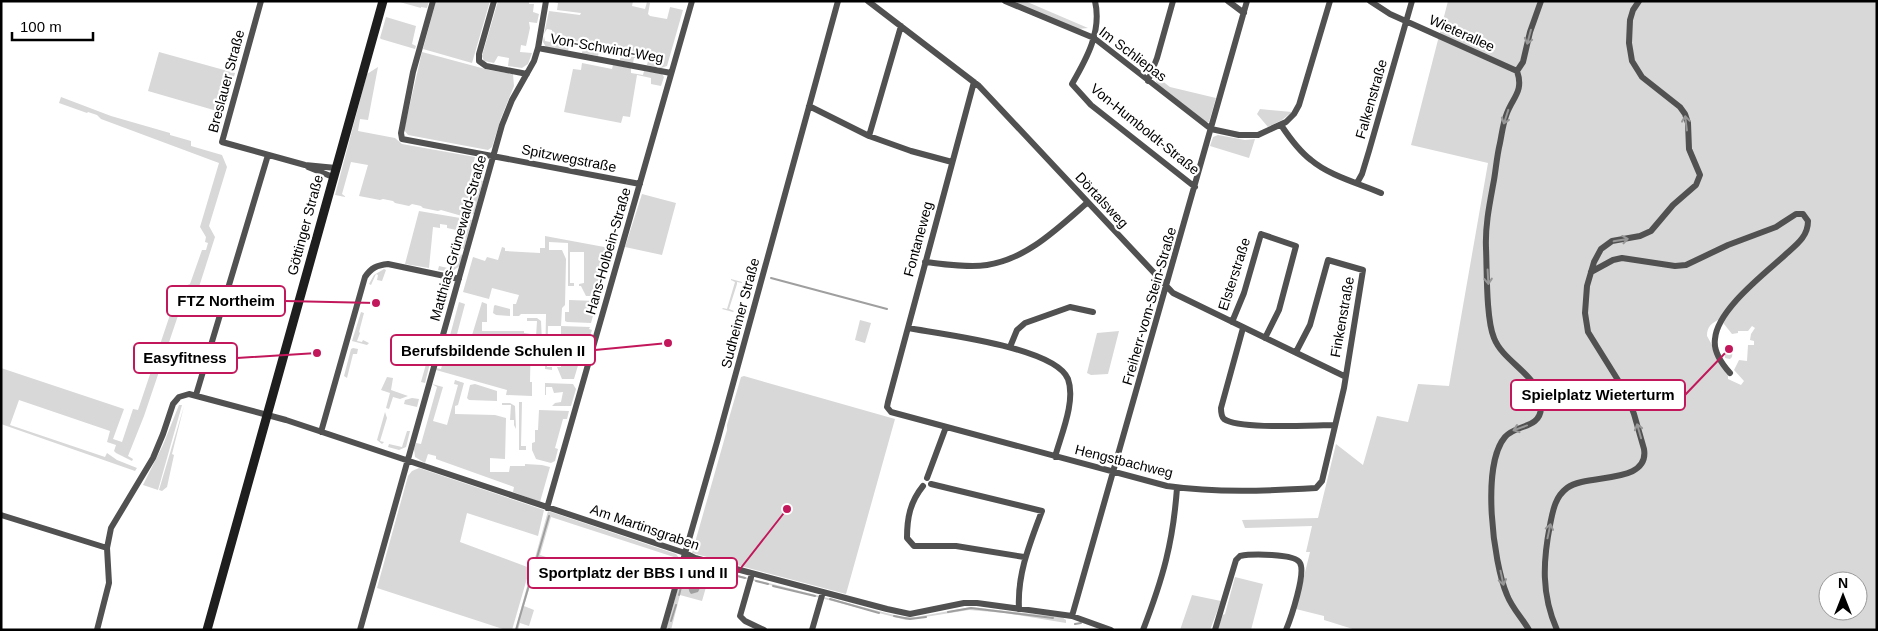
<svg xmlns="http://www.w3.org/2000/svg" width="1878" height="631" font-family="Helvetica,sans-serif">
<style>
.green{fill:#d8d8d8;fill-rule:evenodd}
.water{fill:#9f9f9f}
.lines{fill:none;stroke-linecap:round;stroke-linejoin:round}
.stream{stroke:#9f9f9f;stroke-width:2}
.street{stroke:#515151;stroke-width:6}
.secondary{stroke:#1e1e1e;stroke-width:9}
.oneway{stroke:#979797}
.labels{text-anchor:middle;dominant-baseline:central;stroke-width:4.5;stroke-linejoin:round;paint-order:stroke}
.street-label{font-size:14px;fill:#000;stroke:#fff}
.leader{fill:none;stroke:#c2185b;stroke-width:2}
.callout-dot{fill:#c2185b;stroke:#fff;stroke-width:2}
.callout{fill:#fff;stroke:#c2185b;stroke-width:2}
.callout-label{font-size:15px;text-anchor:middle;font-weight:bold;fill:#000}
</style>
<rect width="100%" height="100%" fill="#fff"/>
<path class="green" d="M396,1H429L427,8L421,7V8Z
M436,1H490L472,63L423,49Z
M498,1H529V4H534L533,12L539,14L537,23L529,22L530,28L526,46L521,45L520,52L532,53L528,64L522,68L508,66L509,58L498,56L494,63L484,61L482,56Z
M550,1H633L632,6L645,9L647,2L650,3L648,14L650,16L667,19L670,7L683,10L667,66L661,68L647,65L649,57L640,55L639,59L634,58L633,63L620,60V56L608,53V49L604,48L603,53L599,52L598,56L582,53L583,44L570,42L568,51L546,47L543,42L544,36L545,41L550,42L552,30L547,29L544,34L549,11L580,15L581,13L557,10L558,3Z
M1011,1H1025L1088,28L1078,29Z
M1448,1H1877V630H1356L1324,620V616L1296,609L1310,552H1306L1312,526L1245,528L1242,520L1318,518L1336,444L1363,465L1377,416L1408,422L1418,384L1449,386L1488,163L1411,145ZM1720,319L1732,334L1738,333V331H1748L1752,326L1755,328L1751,334L1750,340L1754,341V345H1748L1747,361L1739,360L1734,370L1744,381L1741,385L1728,379V374L1707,336C1707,326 1712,323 1720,319ZM1828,581H1858V611H1828Z
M386,17L416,26L412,44L416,46L415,49L381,39L380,38Z
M159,52L235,73L224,113L148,91Z
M422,52L489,70L513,74L514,86L501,118L492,147L488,150L408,135L404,130Z
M582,63L612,69L613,65L631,68V73L643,75L644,71L662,74L664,77L661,86L651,84V78L637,75L630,117L623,116L621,123L564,112L573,69L581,70Z
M378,67L368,120L360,119L358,131L395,138L402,144L475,157L470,178L483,181L474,214L462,216L441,210L438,211L423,208L421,206L412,204L409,206L395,203L393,201L383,199L380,200L359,196L368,165L351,162L342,194L346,197L335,195L367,74Z
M1157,77L1170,87L1216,98L1209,122H1206L1158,85L1156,81Z
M61,97L111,116L170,133V135L191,141V146L222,155L227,167L209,226L215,237L198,290L185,295L144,416L128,456L133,459L132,461L116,453L114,451L116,445L107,442L110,431L19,400L10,425L105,457L107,453L117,460L137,468L135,471L1,424V368L124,409L113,439L122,442L133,409L138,410L179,288L190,284L202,250H206L208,243L205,242L206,237L200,227L219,163L101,119L97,115L88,112L87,113L59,103Z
M1260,109L1292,112L1282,120L1268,127L1257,114Z
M1218,135L1245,140L1255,139L1249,158L1210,146L1213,137Z
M642,194L676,203L662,255L625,247Z
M419,211L472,220L464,249L459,248L458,254L463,255L460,266L451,272L438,270L439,266L452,269L462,235L460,234L461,231L447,228V225L440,224V228L433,227L429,268L405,264Z
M545,236L615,249L611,265L607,264L598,296H586L581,286H579V284L584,283V252H570V283H574V286H568V243L549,242V250H562L566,259L565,305L562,308L561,326L590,327L589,329L592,330L587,346L584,345L574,379H562L557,367H561V326H548L547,367H552V370L545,369L546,314H521L519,316H513V304H516L519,295L492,288L489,299L463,292L473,257L485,261L487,257L498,260L502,247L505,248V251L540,253V248H545Z
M384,269L386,270L382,281L377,280L378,275L376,274L371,285L369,284L374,275Z
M731,279L742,282V283L737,282V284L729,309L734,311L733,312L722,309L723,308L727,309L735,282L731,280Z
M569,300L597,301L591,323L567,322L565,321V312H569Z
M459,302L465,304L456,338L470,342L482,302L487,304V322H482V331H524V333L531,334L530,382H532V396L506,395L507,390L436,370V368L441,369Z
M495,305L510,309V316L496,315L493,313L494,306Z
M361,312L364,313L359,332L360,333L357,341L362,342L363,340L369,343L367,345L352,341Z
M527,318H537L541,321L542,342H539V337H536L537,321H527Z
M860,320L871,323L865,343L855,340Z
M1119,331L1108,374L1091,375L1087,373L1097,333Z
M1725,345L1733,346L1732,357L1730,359L1725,358Z
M353,348L358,349L357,354H353L347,378L344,376L351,349Z
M430,350L433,351L425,383L421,382Z
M744,376L895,419L846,594L692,553L727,430V425L741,377Z
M387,377L393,378L391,390L408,396L400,399L393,397L389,409L386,408L390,393L381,390Z
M455,380L464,383L458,405L455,406V414L495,415L506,418L505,459L490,458V472H509L510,466H525V464L542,465L550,467L540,502L513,492L514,487L436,459V456L428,454L425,463L415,457L414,449L416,443L421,444L437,387L432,384L443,387L433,421L447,425L458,385L454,384Z
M545,383L573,384L576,389L571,406H552L555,403L561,402L563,392L554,393L552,387H546V395H545Z
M475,384L497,391V401L469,400L467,398L470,385Z
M412,398L419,399L417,407L404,404L405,400Z
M519,402H522L521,446H526V450H519Z
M502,403H510L515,406L516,429L514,425V420H510L511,405H502Z
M179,405H182L158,490L143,485L163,445Z
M184,406L172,454L174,455L167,487L162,491L159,490Z
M539,410L569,411L567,419H563L555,448L558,449L555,461L551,463L536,459L532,450V443L535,442V430H538Z
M385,412L387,418L380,441L384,442L382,444L377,440Z
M407,431H410L406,447L399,450L388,447L389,444L402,447Z
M419,468L544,510L538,536L467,513L460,542L530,568L512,630H506L377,588L408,476L412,471Z
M548,511L676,554L680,559L551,517L540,555L606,577L603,589L536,566L524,606L534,610L529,626L520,623L518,630H515Z
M689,559L690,563L902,617H916L971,607L1062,617L1066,620V623L1005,613L969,610L906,620L711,570L702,601L680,595L671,630H666L686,560Z
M1235,577L1263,584L1251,630H1217L1223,615L1225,614Z
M1192,595L1221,601L1210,630H1180Z"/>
<path class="water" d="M696,570L703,572L704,580L698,592L691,594C686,588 690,580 692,572Z"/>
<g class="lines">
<path class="stream" d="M771,278L887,309
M691,564L745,578
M756,581L768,584
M773,586L815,596
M679,595L687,564
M830,599L879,613
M948,612L971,608L1053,618
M894,616L910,619L926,617
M671,621L676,605
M1075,624L1081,623
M516,630L549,516
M669,630V629"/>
<path class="street" d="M261,1L222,142L305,165L336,168
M433,1L413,72L401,133L402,139L640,184
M494,1L479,54V61L486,66L527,74
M868,1L979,86L1173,293L1344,376
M1005,1L1094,38L1211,129L1239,135H1258L1286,122L1294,114L1299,105L1330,1
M1095,1C1102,31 1087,58 1072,84L1091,105L1195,187
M1228,1L1244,13
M1370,1L1390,14L1517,71
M538,48L671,73
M1517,71C1524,91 1513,97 1507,113C1503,123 1502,133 1500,143C1497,155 1496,168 1494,180C1490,202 1485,225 1486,248C1487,270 1486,319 1494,338C1504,364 1543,376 1541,408C1540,429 1516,424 1505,437C1481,465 1493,562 1507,595C1512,608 1522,618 1529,630
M1517,71L1523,62L1530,32L1541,1
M1148,81L1157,58L1173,1
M974,82L888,402L887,407L891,412L1167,486C1216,493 1267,491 1316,488L1322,481L1344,388L1363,270L1328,260L1310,325L1296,352
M809,106L869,136L911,151L952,162
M1281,125C1289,137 1299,151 1311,160C1330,176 1358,183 1381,193
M869,136L901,26
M308,167L333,177
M1357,183L1362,174L1369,151L1412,1
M925,262C945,264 967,268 987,265C1027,259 1058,228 1087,203
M1591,272L1613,260L1622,258L1675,266L1686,265L1728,245L1776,227L1796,214H1803L1808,221C1808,237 1796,245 1785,255C1764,274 1717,310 1715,339C1713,352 1722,364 1730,373
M1232,322L1244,293L1261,234L1296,246L1279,310L1265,338
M908,328C940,334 1055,347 1068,379C1076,401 1061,435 1055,457
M1243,328L1221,408C1221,412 1221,416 1224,419C1240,430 1313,425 1335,425
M1010,347L1017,330L1025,323L1070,307L1093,312
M196,395L268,155
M321,432L365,277C371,268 377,265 388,264L459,279
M927,478L946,427
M931,484L1042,511C1030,543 1017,574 1019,609
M923,486C910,502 907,518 907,538L914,546H956L1024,557
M547,508L692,1
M1,515L107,548
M752,574L740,616L745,621L764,630
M1072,616L1247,1
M97,630L109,583L107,548L111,528L153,458L163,434L173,404L179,397L189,394L286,420L685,553L695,558L887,609L910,614L964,603H977L1072,616L1111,630
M360,630L502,125L512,100L534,61L538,48L546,1
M663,630L717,442L838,1
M812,630L823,592
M1143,630C1163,578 1173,543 1177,488
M1215,630L1236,560L1240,556C1250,554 1295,553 1300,563C1306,573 1291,618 1286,630
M1557,630C1541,594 1543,561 1550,525C1553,510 1555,497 1567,488C1587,473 1650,485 1644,449L1634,414L1626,393L1588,332L1585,313L1587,286L1594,262L1601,249L1612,241L1640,236L1651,231L1673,205L1696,185L1700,175L1689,149L1688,123L1685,114L1680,107L1642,77L1632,61L1629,43L1630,20L1633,10L1639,1"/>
<path class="secondary" d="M207,630L383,1"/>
</g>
<defs><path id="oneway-shaft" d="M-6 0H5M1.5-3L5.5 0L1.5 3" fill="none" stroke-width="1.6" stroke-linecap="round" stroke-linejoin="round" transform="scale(1.25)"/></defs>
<g class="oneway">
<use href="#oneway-shaft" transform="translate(1529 37) rotate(105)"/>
<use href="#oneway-shaft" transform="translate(1506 117) rotate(108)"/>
<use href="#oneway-shaft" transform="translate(1686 123) rotate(-97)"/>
<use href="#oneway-shaft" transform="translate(1621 240) rotate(-10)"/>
<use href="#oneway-shaft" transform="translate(1488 277) rotate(87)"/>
<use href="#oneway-shaft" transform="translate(1520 428) rotate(160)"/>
<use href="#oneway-shaft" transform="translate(1639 431) rotate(-106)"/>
<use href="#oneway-shaft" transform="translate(1549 531) rotate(-78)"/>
<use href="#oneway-shaft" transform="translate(1502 578) rotate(78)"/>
</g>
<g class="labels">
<g class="street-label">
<text transform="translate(1462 33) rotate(24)">Wieterallee</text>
<text transform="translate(607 48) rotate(10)">Von-Schwind-Weg</text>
<text transform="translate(1133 54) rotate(37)">Im Schliepas</text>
<text transform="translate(226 81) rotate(-75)">Breslauer Straße</text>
<text transform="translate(1371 99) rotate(-74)">Falkenstraße</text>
<text transform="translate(1145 129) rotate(39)">Von-Humboldt-Straße</text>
<text transform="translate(569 158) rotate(11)">Spitzwegstraße</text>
<text transform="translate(1102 200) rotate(47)">Dörtalsweg</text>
<text transform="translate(305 225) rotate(-75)">Göttinger Straße</text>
<text transform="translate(458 238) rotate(-74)">Matthias-Grünewald-Straße</text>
<text transform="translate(918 239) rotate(-75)">Fontaneweg</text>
<text transform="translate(608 251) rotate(-74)">Hans-Holbein-Straße</text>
<text transform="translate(1234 274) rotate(-72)">Elsterstraße</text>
<text transform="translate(1149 306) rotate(-74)">Freiherr-vom-Stein-Straße</text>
<text transform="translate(740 313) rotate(-75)">Sudheimer Straße</text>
<text transform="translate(1342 317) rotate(-80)">Finkenstraße</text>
<text transform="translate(1124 461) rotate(14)">Hengstbachweg</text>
<text transform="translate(645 527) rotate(19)">Am Martinsgraben</text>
</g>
</g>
<path class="leader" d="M376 303L285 301M668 343L595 350M317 353L237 358M1729 349L1685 395M787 509L737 573"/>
<g class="callout-dot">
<circle cx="376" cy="303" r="5"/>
<circle cx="668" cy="343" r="5"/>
<circle cx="317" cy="353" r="5"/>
<circle cx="1729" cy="349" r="5"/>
<circle cx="787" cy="509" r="5"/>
</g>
<g class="callout">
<rect x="167" y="286" width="118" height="30" rx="5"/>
<rect x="391" y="335" width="204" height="30" rx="5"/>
<rect x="134" y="343" width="103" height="30" rx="5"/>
<rect x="1511" y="380" width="174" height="30" rx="5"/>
<rect x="528" y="558" width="209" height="30" rx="5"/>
</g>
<g class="callout-label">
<text x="226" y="306">FTZ Northeim</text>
<text x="493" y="356">Berufsbildende Schulen II</text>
<text x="185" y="363">Easyfitness</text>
<text x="1598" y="400">Spielplatz Wieterturm</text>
<text x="633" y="578">Sportplatz der BBS I und II</text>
</g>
<rect width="1878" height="631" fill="none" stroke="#000000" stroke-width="5"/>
<g transform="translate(1843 596)"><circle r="24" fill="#ffffff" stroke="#999999"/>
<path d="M0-4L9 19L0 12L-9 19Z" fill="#000000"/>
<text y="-8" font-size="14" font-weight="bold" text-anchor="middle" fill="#000000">N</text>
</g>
<path d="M12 32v8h81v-8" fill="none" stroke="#000000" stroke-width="2.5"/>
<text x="20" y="32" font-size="15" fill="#000000" stroke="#ffffff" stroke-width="4" paint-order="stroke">100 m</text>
</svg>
